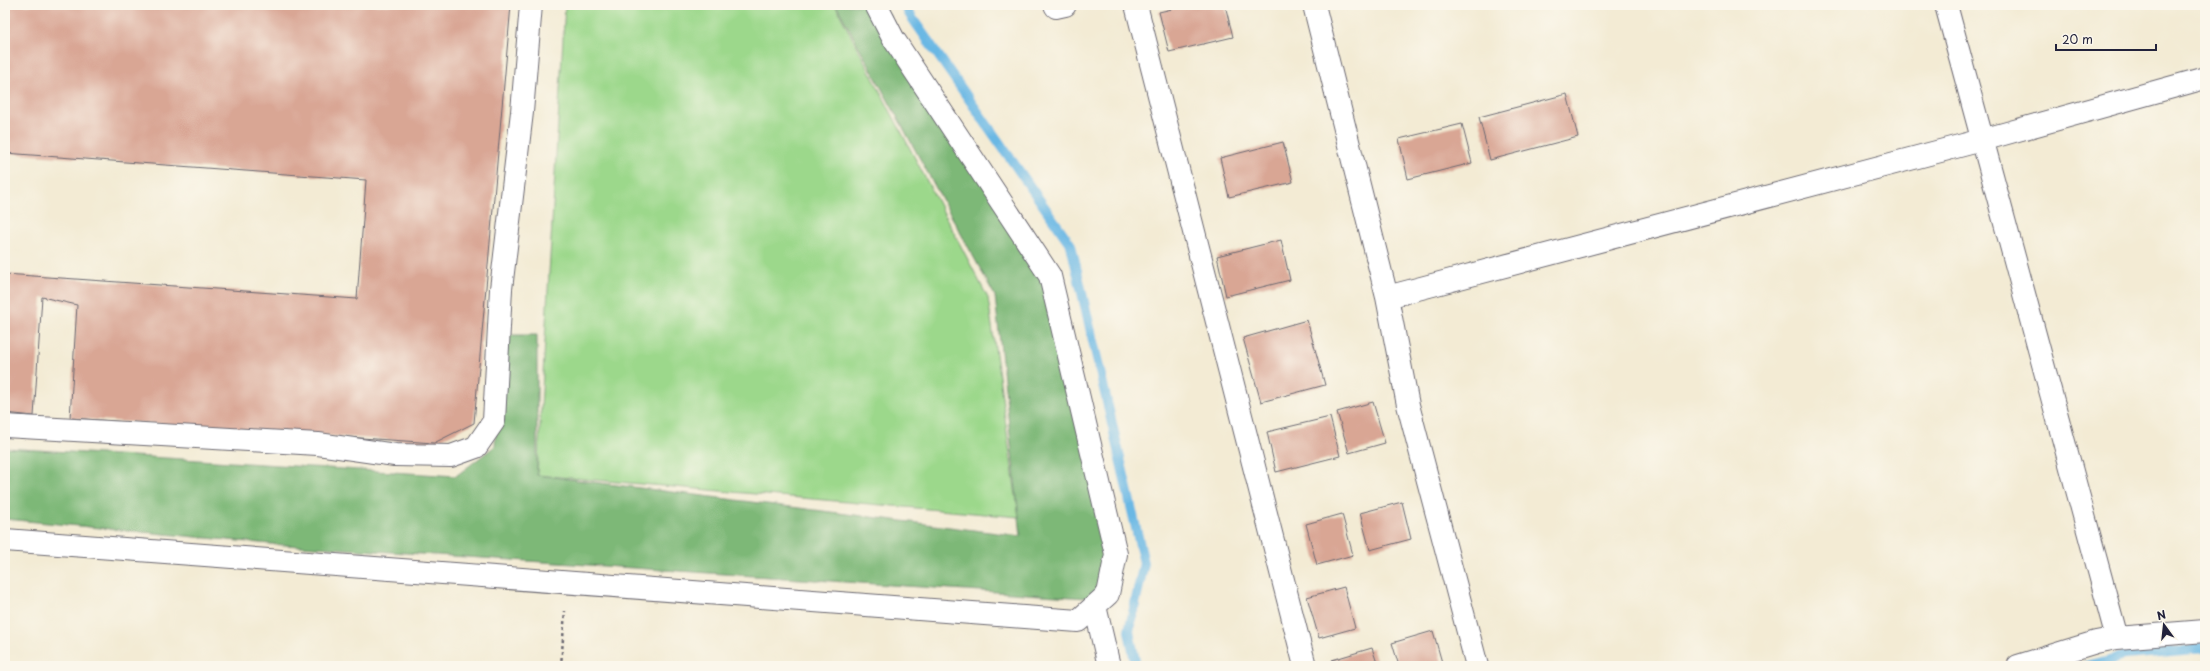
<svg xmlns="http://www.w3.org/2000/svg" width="2210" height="671" font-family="'Playpen Sans',sans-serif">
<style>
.green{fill:#9cd88b;stroke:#5f7d63}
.forest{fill:#7db877;stroke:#506d59}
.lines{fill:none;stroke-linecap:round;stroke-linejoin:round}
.stream{stroke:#6ab8e4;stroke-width:10}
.building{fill:#d9a694}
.minor-casing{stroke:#6b6871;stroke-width:24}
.path{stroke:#6b6871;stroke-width:2.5;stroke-dasharray:3 3;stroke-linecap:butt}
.minor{stroke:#fff;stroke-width:22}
</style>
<rect width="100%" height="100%" fill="#fbf7ec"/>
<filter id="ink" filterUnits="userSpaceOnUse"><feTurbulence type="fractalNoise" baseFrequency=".025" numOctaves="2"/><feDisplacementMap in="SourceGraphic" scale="8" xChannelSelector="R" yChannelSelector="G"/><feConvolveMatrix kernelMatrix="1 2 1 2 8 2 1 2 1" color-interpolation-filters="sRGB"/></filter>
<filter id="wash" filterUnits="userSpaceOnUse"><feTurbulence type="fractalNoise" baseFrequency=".012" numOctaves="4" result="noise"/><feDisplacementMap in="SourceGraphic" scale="16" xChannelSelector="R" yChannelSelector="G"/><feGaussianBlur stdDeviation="0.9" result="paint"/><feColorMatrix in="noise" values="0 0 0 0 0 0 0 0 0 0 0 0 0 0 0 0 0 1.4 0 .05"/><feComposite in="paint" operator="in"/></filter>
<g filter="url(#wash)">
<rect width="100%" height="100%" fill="#f3ebd4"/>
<path class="green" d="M565,5H835L988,298L1019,517L537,475Z"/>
<path class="forest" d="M836,5H883L1052,286L1111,532L1102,599L270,544L5,519V448L456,476L495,446L500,335H537V475L1021,536L995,296Z"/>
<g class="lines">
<path class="stream" d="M905,5L910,15L1071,245L1144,563L1129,631L1136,666
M2087,666L2125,656L2205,649"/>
</g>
<g id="blocks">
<path class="building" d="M5,5H511L474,423L434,443L70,418L77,305L42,297L34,416L5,413V274L357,299L366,180L5,153Z
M1189,5H1225L1233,37L1169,52L1159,12Z
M1567,94L1578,137L1490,160L1479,117Z
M1462,124L1472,163L1408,179L1399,139Z
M1283,142L1293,182L1229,197L1220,158Z
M1281,240L1290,280L1226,296L1217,256Z
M1307,320L1325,385L1261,402L1243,338Z
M1373,402L1385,443L1349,453L1337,412Z
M1330,417L1340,456L1276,472L1267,432Z
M1402,502L1411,539L1370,550L1360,513Z
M1342,514L1353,555L1317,565L1306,524Z
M1344,587L1355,628L1319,638L1307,597Z
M1433,631L1443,666H1399L1392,643Z
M1372,648L1378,666H1333L1332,660Z"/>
</g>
</g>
<g filter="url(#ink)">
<use href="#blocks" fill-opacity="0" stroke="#6b6871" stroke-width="1"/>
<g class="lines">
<g class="minor-casing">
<path id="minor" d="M1055,5L1056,7L1065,5
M1136,5L1305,666
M1314,5L1387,297L1408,405L1477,666
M1946,5L2117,638
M1387,297L1982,140L2205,78
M5,426L318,444L395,455L451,456L476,447L494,421L501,289L522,112L531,5
M5,540L1078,621L1108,594L1116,554L1050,276L893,38L876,5
M1095,606L1109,666
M2018,666L2096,642L2117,638L2205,631"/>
</g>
<path class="path" d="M561,666L565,611"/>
<use href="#minor" class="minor"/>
</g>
</g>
<rect width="2210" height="671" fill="none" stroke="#fbf7ec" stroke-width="20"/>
<g transform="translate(2164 625) rotate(345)" stroke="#fbf7ec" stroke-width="3" paint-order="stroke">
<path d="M0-3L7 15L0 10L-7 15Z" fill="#22223b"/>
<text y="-6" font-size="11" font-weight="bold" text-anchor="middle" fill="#22223b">N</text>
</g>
<path d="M2056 44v6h100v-6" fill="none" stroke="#22223b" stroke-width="2"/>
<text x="2062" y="44" font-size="12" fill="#22223b" stroke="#fbf7ec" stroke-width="3" paint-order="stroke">20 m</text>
</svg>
